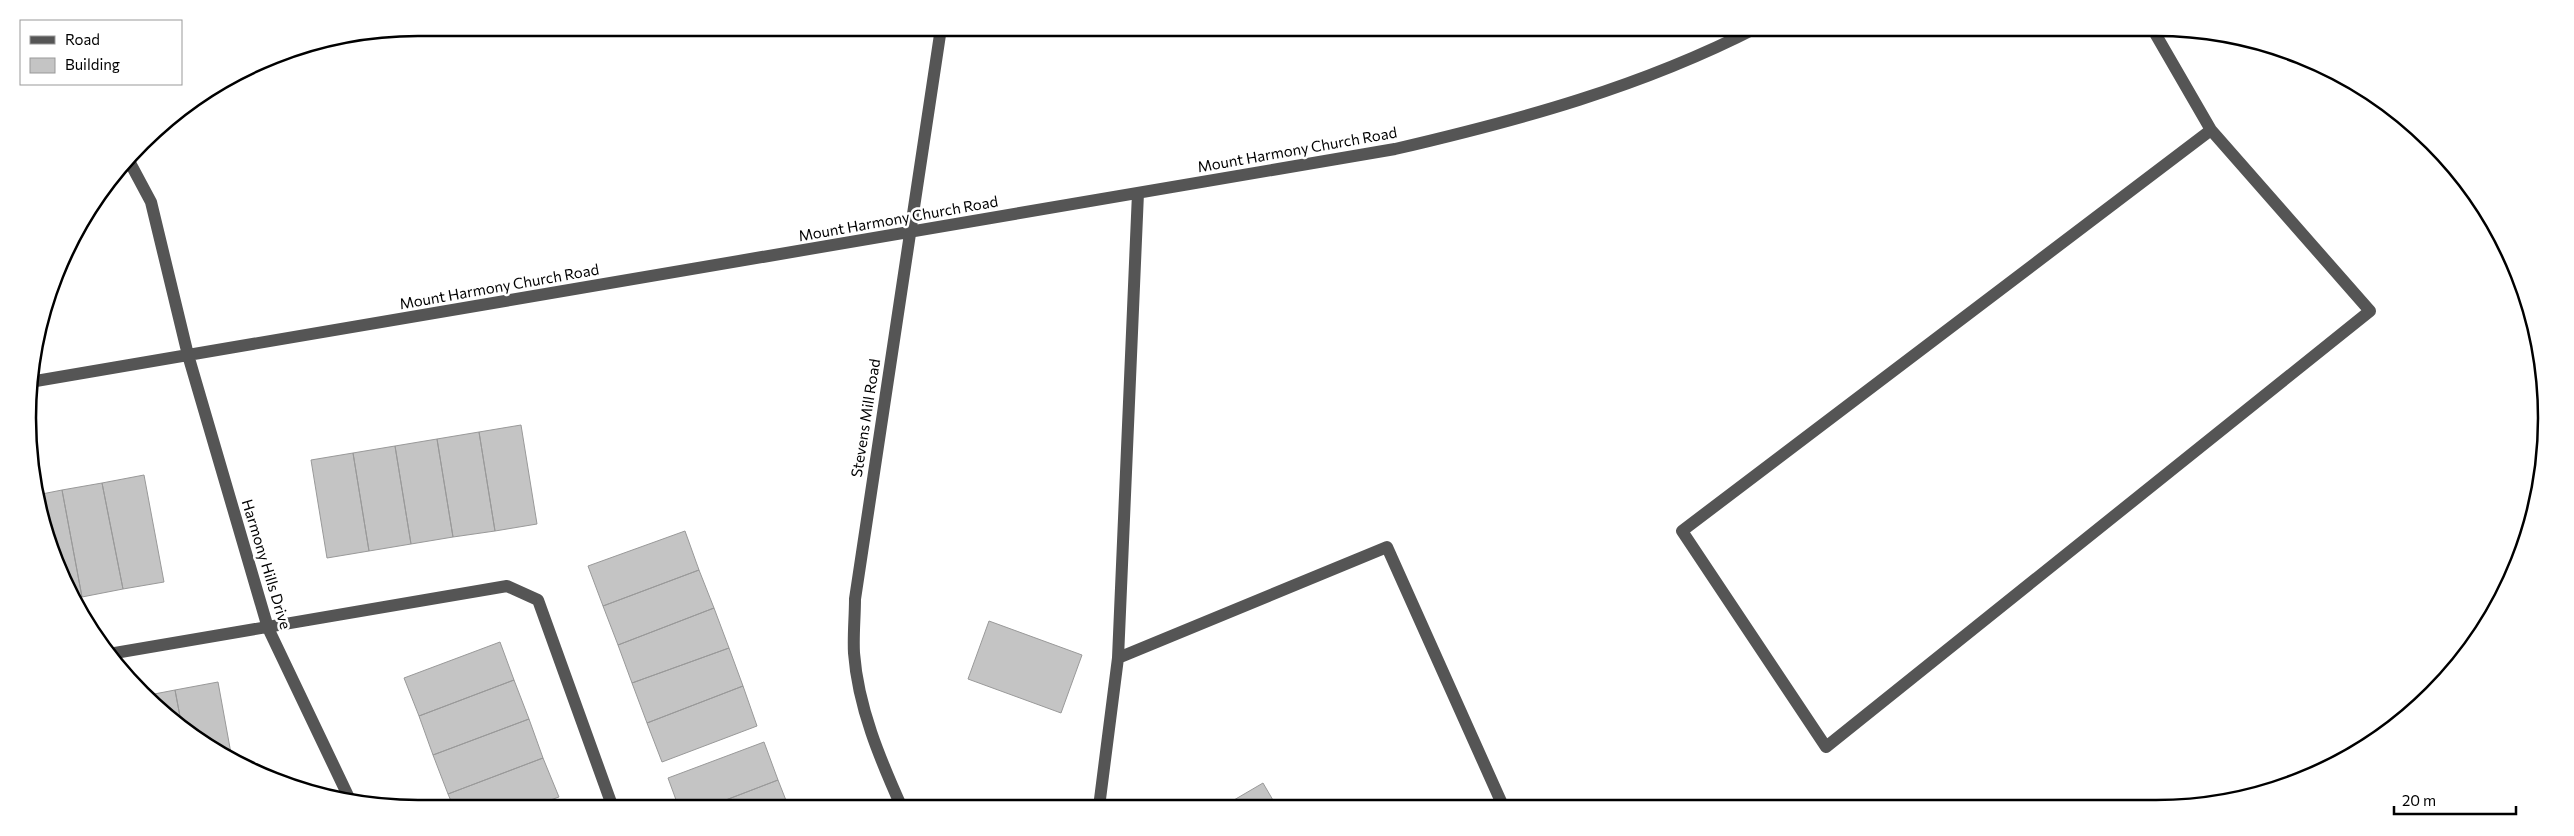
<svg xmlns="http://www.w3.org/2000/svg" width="2574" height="836" font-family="Commissioner,sans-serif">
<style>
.building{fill:#c4c4c4;stroke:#999}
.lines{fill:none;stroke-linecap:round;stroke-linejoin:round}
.minor{stroke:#555;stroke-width:12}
.labels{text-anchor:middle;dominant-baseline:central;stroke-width:5;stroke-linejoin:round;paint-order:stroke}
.street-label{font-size:15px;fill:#000;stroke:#fff}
.rim{fill:none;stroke:#000;stroke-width:2.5}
</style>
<rect width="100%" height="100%" fill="#fff"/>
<path class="building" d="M521,425L537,524L495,531L479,432Z
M479,432L495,531L453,537L437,439Z
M437,439L453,537L411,544L395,446Z
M395,446L411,544L369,551L353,453Z
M353,453L369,551L327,558L311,460Z
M144,475L164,582L123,589L102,483Z
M102,483L123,589L82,597L62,490Z
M62,490L82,597L77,598L41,519L37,495Z
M685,531L699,570L603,606L588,566Z
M699,570L714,608L618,645L603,606Z
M714,608L729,648L632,683L618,645Z
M989,621L1082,655L1061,713L968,679Z
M500,642L514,680L419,716L404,678Z
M729,648L743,686L647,723L632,683Z
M514,680L529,719L433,755L419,716Z
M218,682L232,759L201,743L182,727L175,690Z
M743,686L757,726L662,762L647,723Z
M175,690L182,727L144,696Z
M529,719L543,758L448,794L433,755Z
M764,742L778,780L705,808H679L668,778Z
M543,758L559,797L528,808H454L448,794Z
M778,780L789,808H705Z
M1263,783L1277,807H1222Z"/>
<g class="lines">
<path class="minor" d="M2152,28L2211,130L2370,311L1826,747L1682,531L2211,130
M128,159L151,202L188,355L268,628L351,802
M30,382L1395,149C1520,120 1641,87 1756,28
M109,654L507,586L538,600L613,808
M1118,658L1387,547L1503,806
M1099,807L1118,658L1138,193
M902,808C880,759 858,707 854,653C853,635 855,617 855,599L941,28"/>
</g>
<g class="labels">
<g class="street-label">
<text transform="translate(1297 149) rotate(-10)">Mount Harmony Church Road</text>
<text transform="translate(898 218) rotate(-10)">Mount Harmony Church Road</text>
<text transform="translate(499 286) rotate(-10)">Mount Harmony Church Road</text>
<text transform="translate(865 418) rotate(-81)">Stevens Mill Road</text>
<text transform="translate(267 564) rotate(73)">Harmony Hills Drive</text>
</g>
</g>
<path d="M0 0H2574V836H0ZM418 36H2156A382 382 0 0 1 2538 418V418A382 382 0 0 1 2156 800H418A382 382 0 0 1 36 418V418A382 382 0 0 1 418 36Z" fill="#fff" fill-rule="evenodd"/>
<path class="rim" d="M418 36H2156A382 382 0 0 1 2538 418V418A382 382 0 0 1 2156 800H418A382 382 0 0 1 36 418V418A382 382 0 0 1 418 36Z"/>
<rect x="20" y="20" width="162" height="65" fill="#ffffff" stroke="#999999"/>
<rect x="30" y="36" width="25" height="8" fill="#555555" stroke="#999999"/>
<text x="65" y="45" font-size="15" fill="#000000">Road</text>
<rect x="30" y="58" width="25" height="15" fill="#c4c4c4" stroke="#999999"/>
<text x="65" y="70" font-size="15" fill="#000000">Building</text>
<path d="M2394 806v8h122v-8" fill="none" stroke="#000000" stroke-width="2.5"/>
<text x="2402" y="806" font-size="15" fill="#000000" stroke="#ffffff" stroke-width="4" paint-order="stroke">20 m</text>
</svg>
